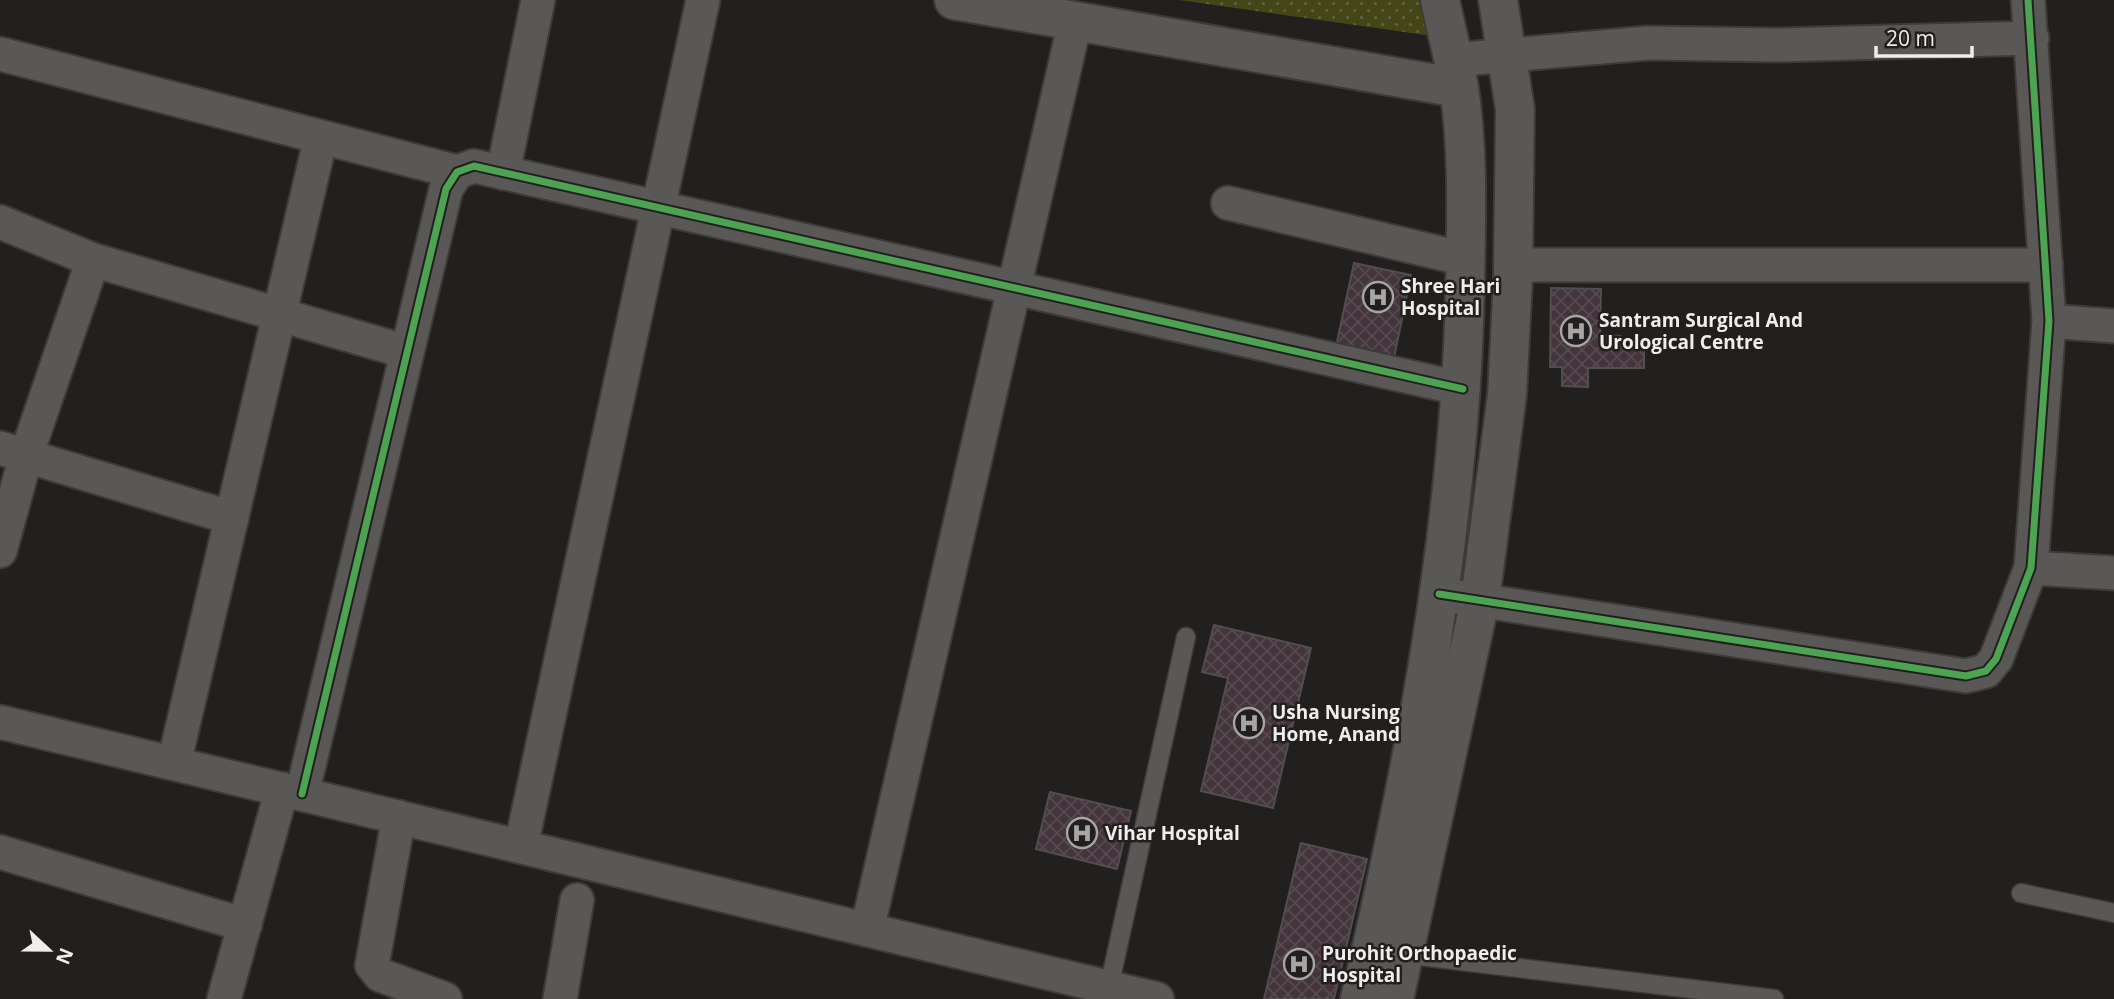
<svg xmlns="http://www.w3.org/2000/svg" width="2114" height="999" font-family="'Open Sans',sans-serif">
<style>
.park{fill:url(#park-dots)}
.building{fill:url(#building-cross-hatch);stroke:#504e4e;stroke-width:2}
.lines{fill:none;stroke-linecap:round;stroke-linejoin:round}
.lane-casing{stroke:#3c3b3a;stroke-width:21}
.street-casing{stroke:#3c3b3a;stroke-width:37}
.secondary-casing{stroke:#3c3b3a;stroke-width:42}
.lane{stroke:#595857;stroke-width:18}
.street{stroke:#595857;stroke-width:33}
.secondary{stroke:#595857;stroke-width:38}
.cycleway-casing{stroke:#231f1e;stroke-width:11}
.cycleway{stroke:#4ca352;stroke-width:7}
.labels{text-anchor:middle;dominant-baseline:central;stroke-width:5;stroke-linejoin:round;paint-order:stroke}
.poi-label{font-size:19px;font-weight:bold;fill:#f0eeed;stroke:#231f1e;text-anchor:start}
</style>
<defs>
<pattern id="park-dots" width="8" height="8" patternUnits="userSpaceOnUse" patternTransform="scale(1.75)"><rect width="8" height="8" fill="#444617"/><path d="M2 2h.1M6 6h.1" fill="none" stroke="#5f6139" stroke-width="1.8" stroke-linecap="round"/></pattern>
<pattern id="building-cross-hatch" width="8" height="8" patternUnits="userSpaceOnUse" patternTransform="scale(1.75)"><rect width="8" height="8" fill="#44353c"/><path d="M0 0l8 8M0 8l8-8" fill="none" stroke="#56494f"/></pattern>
</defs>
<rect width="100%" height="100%" fill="#22201f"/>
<path class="park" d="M1179,0H1457L1461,40Z"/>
<path class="building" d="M1354,263L1411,275L1393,363L1335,351Z
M1551,288L1601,289L1600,335L1621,336V343L1644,344V368H1588V387L1562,386V367H1550Z
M1214,625L1311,648L1273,808L1201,791L1228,678L1202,672Z
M1050,792L1131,811L1117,869L1036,849Z
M1301,843L1367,859L1334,999H1264Z"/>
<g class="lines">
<g class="lane-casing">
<path id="lane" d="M2021,893L2114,913
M1404,954L1774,999
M1109,987L1186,637"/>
</g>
<g class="street-casing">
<path id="street" d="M0,54L457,172
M1452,60L1648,43L1776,45L2032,38
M503,173L538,0
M1228,203L1465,259
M0,222L93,260L26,456L0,551
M93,260L407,352
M1513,265H2046
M2049,321L2114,326
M0,448L232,518
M2031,568L2114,573
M1439,594L1966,676L1986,671L1996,659L2031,568L2049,321L2028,0
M0,722L1157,999
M174,763L321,137
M302,794L446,189L457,172L474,166L1463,389
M399,817L372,965L380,975L445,999
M521,846L703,0
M0,852L245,925
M867,930L1075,22
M224,999L282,789
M560,999L577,900"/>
</g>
<g class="secondary-casing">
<path id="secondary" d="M954,0L1459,88
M1360,999C1414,766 1460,528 1465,289C1466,223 1469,154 1459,88C1454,59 1446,29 1440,0
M1394,999L1480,600L1507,395L1513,278L1515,109L1498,0"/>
</g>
<use href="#lane" class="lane"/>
<use href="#street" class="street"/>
<use href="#secondary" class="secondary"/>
<g class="cycleway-casing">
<path id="cycleway" d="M1439,594L1966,676L1986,671L1996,659L2031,568L2049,321L2028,0
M302,794L446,189L457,172L474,166L1463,389"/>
</g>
<use href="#cycleway" class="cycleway"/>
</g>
<defs>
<g id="hospital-ring" transform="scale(1.575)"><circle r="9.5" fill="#231f1e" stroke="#a8a6a5" stroke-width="1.5"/><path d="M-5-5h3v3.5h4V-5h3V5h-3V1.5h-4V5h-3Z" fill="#a8a6a5"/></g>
</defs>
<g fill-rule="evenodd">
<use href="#hospital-ring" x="1378" y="297"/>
<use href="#hospital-ring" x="1576" y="331"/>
<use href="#hospital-ring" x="1249" y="723"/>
<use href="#hospital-ring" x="1082" y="833"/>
<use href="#hospital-ring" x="1299" y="964"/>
</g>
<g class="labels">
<g class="poi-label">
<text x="1401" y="286">Shree Hari<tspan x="1401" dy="22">Hospital</tspan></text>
<text x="1599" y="320">Santram Surgical And<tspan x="1599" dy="22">Urological Centre</tspan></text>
<text x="1272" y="712">Usha Nursing<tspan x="1272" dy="22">Home, Anand</tspan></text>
<text x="1105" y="833">Vihar Hospital</text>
<text x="1322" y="953">Purohit Orthopaedic<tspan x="1322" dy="22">Hospital</tspan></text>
</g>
</g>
<g transform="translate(49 950) rotate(112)" stroke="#231f1e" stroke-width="5" paint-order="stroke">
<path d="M0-5L12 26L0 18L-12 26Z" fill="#f0eeed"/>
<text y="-10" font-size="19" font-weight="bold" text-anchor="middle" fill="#f0eeed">N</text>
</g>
<path d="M1876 46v10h96v-10" fill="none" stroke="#f0eeed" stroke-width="3.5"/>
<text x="1886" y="46" font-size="21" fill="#f0eeed" stroke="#231f1e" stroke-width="5" paint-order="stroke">20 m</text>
</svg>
